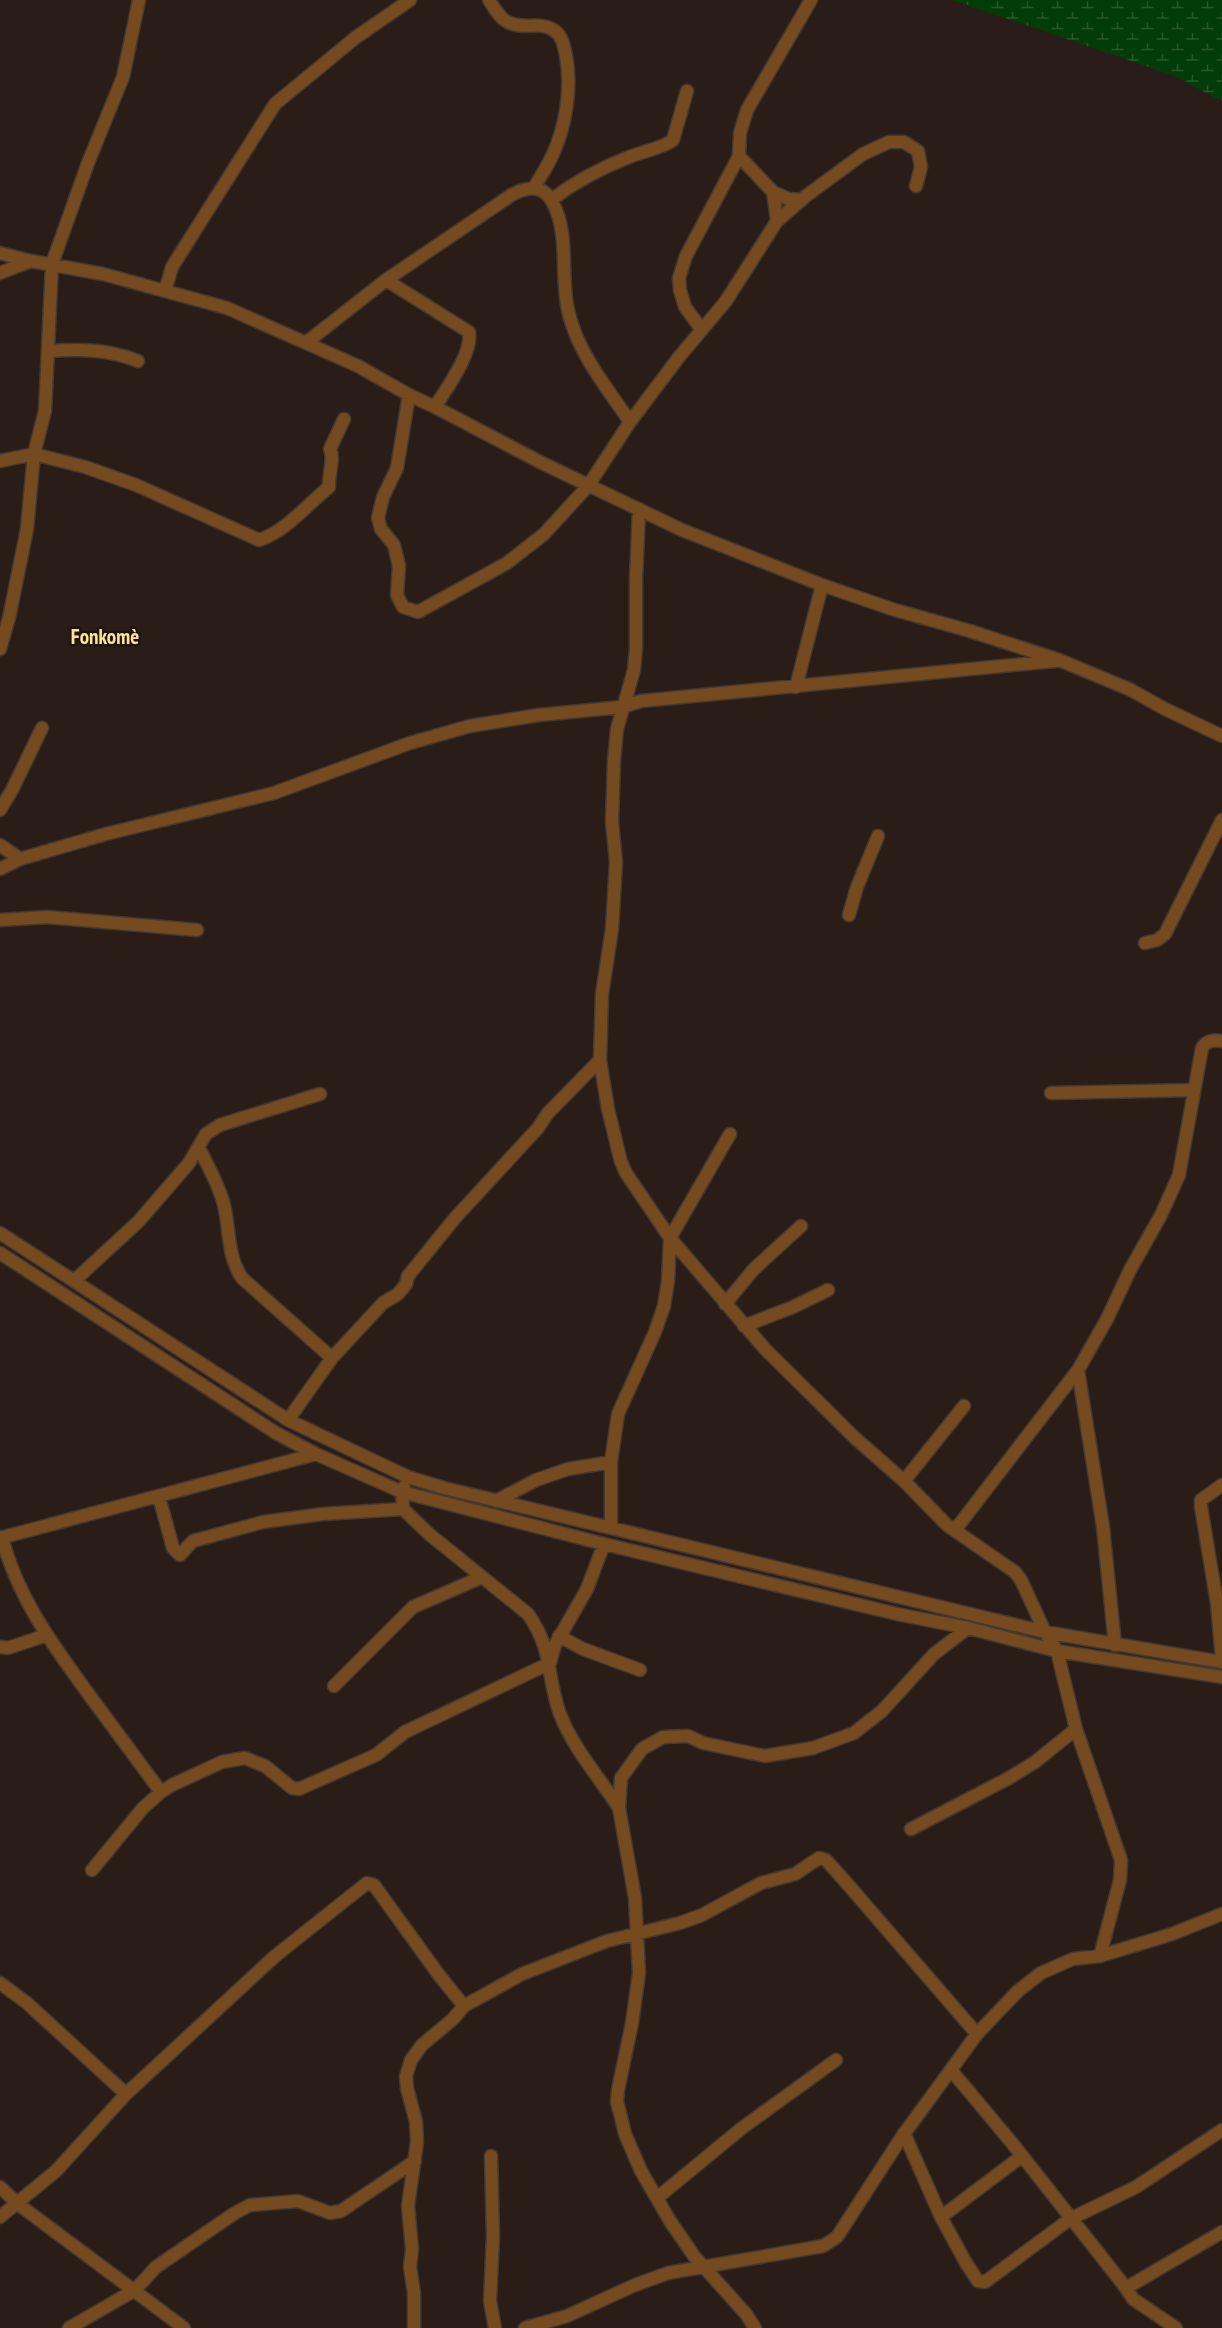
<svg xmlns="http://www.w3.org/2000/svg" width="1222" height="2328" font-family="'PT Sans Narrow',sans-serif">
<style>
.wetland{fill:url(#wetland-marsh)}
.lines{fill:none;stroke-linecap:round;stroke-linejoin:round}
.minor-casing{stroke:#443833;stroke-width:15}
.minor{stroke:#764a1f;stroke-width:12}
.labels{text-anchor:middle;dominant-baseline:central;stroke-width:5;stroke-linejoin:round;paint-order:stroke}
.quarter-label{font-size:21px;font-weight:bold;fill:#f8e596;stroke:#20140f}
</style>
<defs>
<pattern id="wetland-marsh" width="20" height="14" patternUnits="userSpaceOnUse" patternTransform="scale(1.5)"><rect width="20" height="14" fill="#023c08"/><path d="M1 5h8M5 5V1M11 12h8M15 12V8" fill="none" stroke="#27582b"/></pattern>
</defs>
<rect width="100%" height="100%" fill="#2a1d18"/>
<path class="wetland" d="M952,0H1222V101L1172,75Z"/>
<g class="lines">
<g class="minor-casing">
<path id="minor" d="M489,0C494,7 498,16 506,21C521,31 541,20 555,31C563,37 564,47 566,56C572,87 566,127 552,156C547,167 540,177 534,188
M739,156L773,192L777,221
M773,192L789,199L801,200
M551,200C576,181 601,168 629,157C643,151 661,149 673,140L687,91
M0,253L31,261L103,274L227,308L358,366L409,395L435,407L542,463L682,530L822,585L895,610L970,631L1059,660L1129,689L1165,709L1222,736
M0,273L31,261
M386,280L469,332C473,353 446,389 435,407
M165,291L172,267L275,104L355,38L410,0
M702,330L685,307L680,290L679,278L686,256L739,156L740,133L747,110L811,0
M307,342L386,280L513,194C527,187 542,184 552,201C571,236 559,278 569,314C578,353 608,389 630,422
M48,351C80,349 108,349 138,361
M409,395L397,468L383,497L378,518L381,529L394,545L399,566L397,595L403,607L418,612L507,563L544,534L588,486L630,422L679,357L726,301L777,221L806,196L863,154L889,142H904L918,151L921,167L916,186
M0,461L34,454L85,467L136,485L259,540C285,532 308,504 329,487C328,474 335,460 330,449L344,419
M639,509L636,579V648L634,670L617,729L614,761L612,822L616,862L612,929L602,994L600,1060L608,1109L621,1162L626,1173L670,1238L765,1349L855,1438L904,1481L947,1525L1015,1572L1021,1580L1045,1632L1057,1651L1076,1729L1121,1860L1120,1880L1100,1956
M0,649L9,618L27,529L34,454L45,411L52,264L88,163L123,77L139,0
M796,687L822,585
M0,810L12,790L42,728
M0,845L20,859
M0,869L20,859L106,834L274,793L410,743L470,726L539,715L622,707L641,701L1055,661
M849,915L857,887L878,836
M0,920L47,917L197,930
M1145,943L1157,940L1165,934L1222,820
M1051,1093L1193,1090
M199,1148C208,1166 219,1185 224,1205C230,1230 227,1256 242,1278L332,1358
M0,1233L288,1420L408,1477L444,1488L1045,1632L1222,1662
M0,1253L276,1433L316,1454L402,1492L604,1544L897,1614L968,1628L1057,1651L1222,1677
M75,1280L139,1221L189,1163L206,1134L220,1125L320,1094
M725,1304L754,1269L801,1226
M744,1326L793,1307L828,1290
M1078,1370L1103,1527L1115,1645
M288,1420L332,1358L383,1303L398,1294L406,1284L408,1276L455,1218L538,1128L548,1113L600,1060
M904,1481L964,1406
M1222,1485L1201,1500V1507L1217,1603L1222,1659
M404,1487L402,1492L403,1509L429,1534L528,1614C554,1651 546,1676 560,1714C573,1748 599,1777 619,1808
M159,1497L173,1548L180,1555L193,1541L263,1522L323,1514L403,1509
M496,1501L536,1480L568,1469L611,1462
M611,1528V1462L618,1414L655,1332L664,1306L668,1281L670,1238L730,1134
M955,1530L1078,1370L1107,1319L1130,1270L1161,1215L1179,1175L1202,1048C1207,1040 1213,1040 1222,1041
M2,1537C17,1597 54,1647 90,1696C114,1728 137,1760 161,1792
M0,1538L316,1454
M559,1636L583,1649L640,1670
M0,1647L8,1648L47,1635
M334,1686L413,1607L482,1577
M911,1829L1009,1778L1035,1762L1076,1729
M92,1870L143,1808L161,1792L172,1785L222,1762L245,1758L265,1766L292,1788L299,1789L376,1755L405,1732L550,1663L555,1645L587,1589L604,1544
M0,1983L27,2003L126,2094
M951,2070L1012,2143L1126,2288L1222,2232
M904,2133L941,2217L966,2263L978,2281L985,2282L1070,2219L1136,2187L1222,2130
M491,2156L493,2236L490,2301L495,2328
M0,2187L18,2204L184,2328
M657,2198L742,2128L836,2060
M0,2217L56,2171L126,2094L274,1957L367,1883L374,1885L379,1892L439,1975L464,2006
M941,2217L1022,2156
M1126,2288L1133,2299L1176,2328
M69,2328L135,2290L156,2267L235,2213L250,2205L298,2201L330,2213L341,2211L415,2161
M414,2328V2293L410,2267L412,2249L408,2206L417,2142L416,2122L407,2088L406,2076L411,2060L422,2045L453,2019L464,2006L522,1974L607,1941L680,1923L702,1915L761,1883L795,1874L819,1858L826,1860L844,1880L977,2034
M525,2328L567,2316L635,2285L668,2273L823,2246L837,2237L901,2138L977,2034L1018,1991L1041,1973L1073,1959L1100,1956L1172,1934L1222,1914
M755,2328L746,2314L694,2256L670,2221L641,2171L625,2134L621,2117L617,2102L618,2090L632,2023L639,1973L635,1898L619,1808L621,1778L642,1749L663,1737L688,1736L703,1743L765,1756L813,1748L854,1733L882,1711L934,1654L968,1628"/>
</g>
<use href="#minor" class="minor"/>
</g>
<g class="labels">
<g class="quarter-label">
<text x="105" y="636">Fonkomè</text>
</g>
</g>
</svg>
